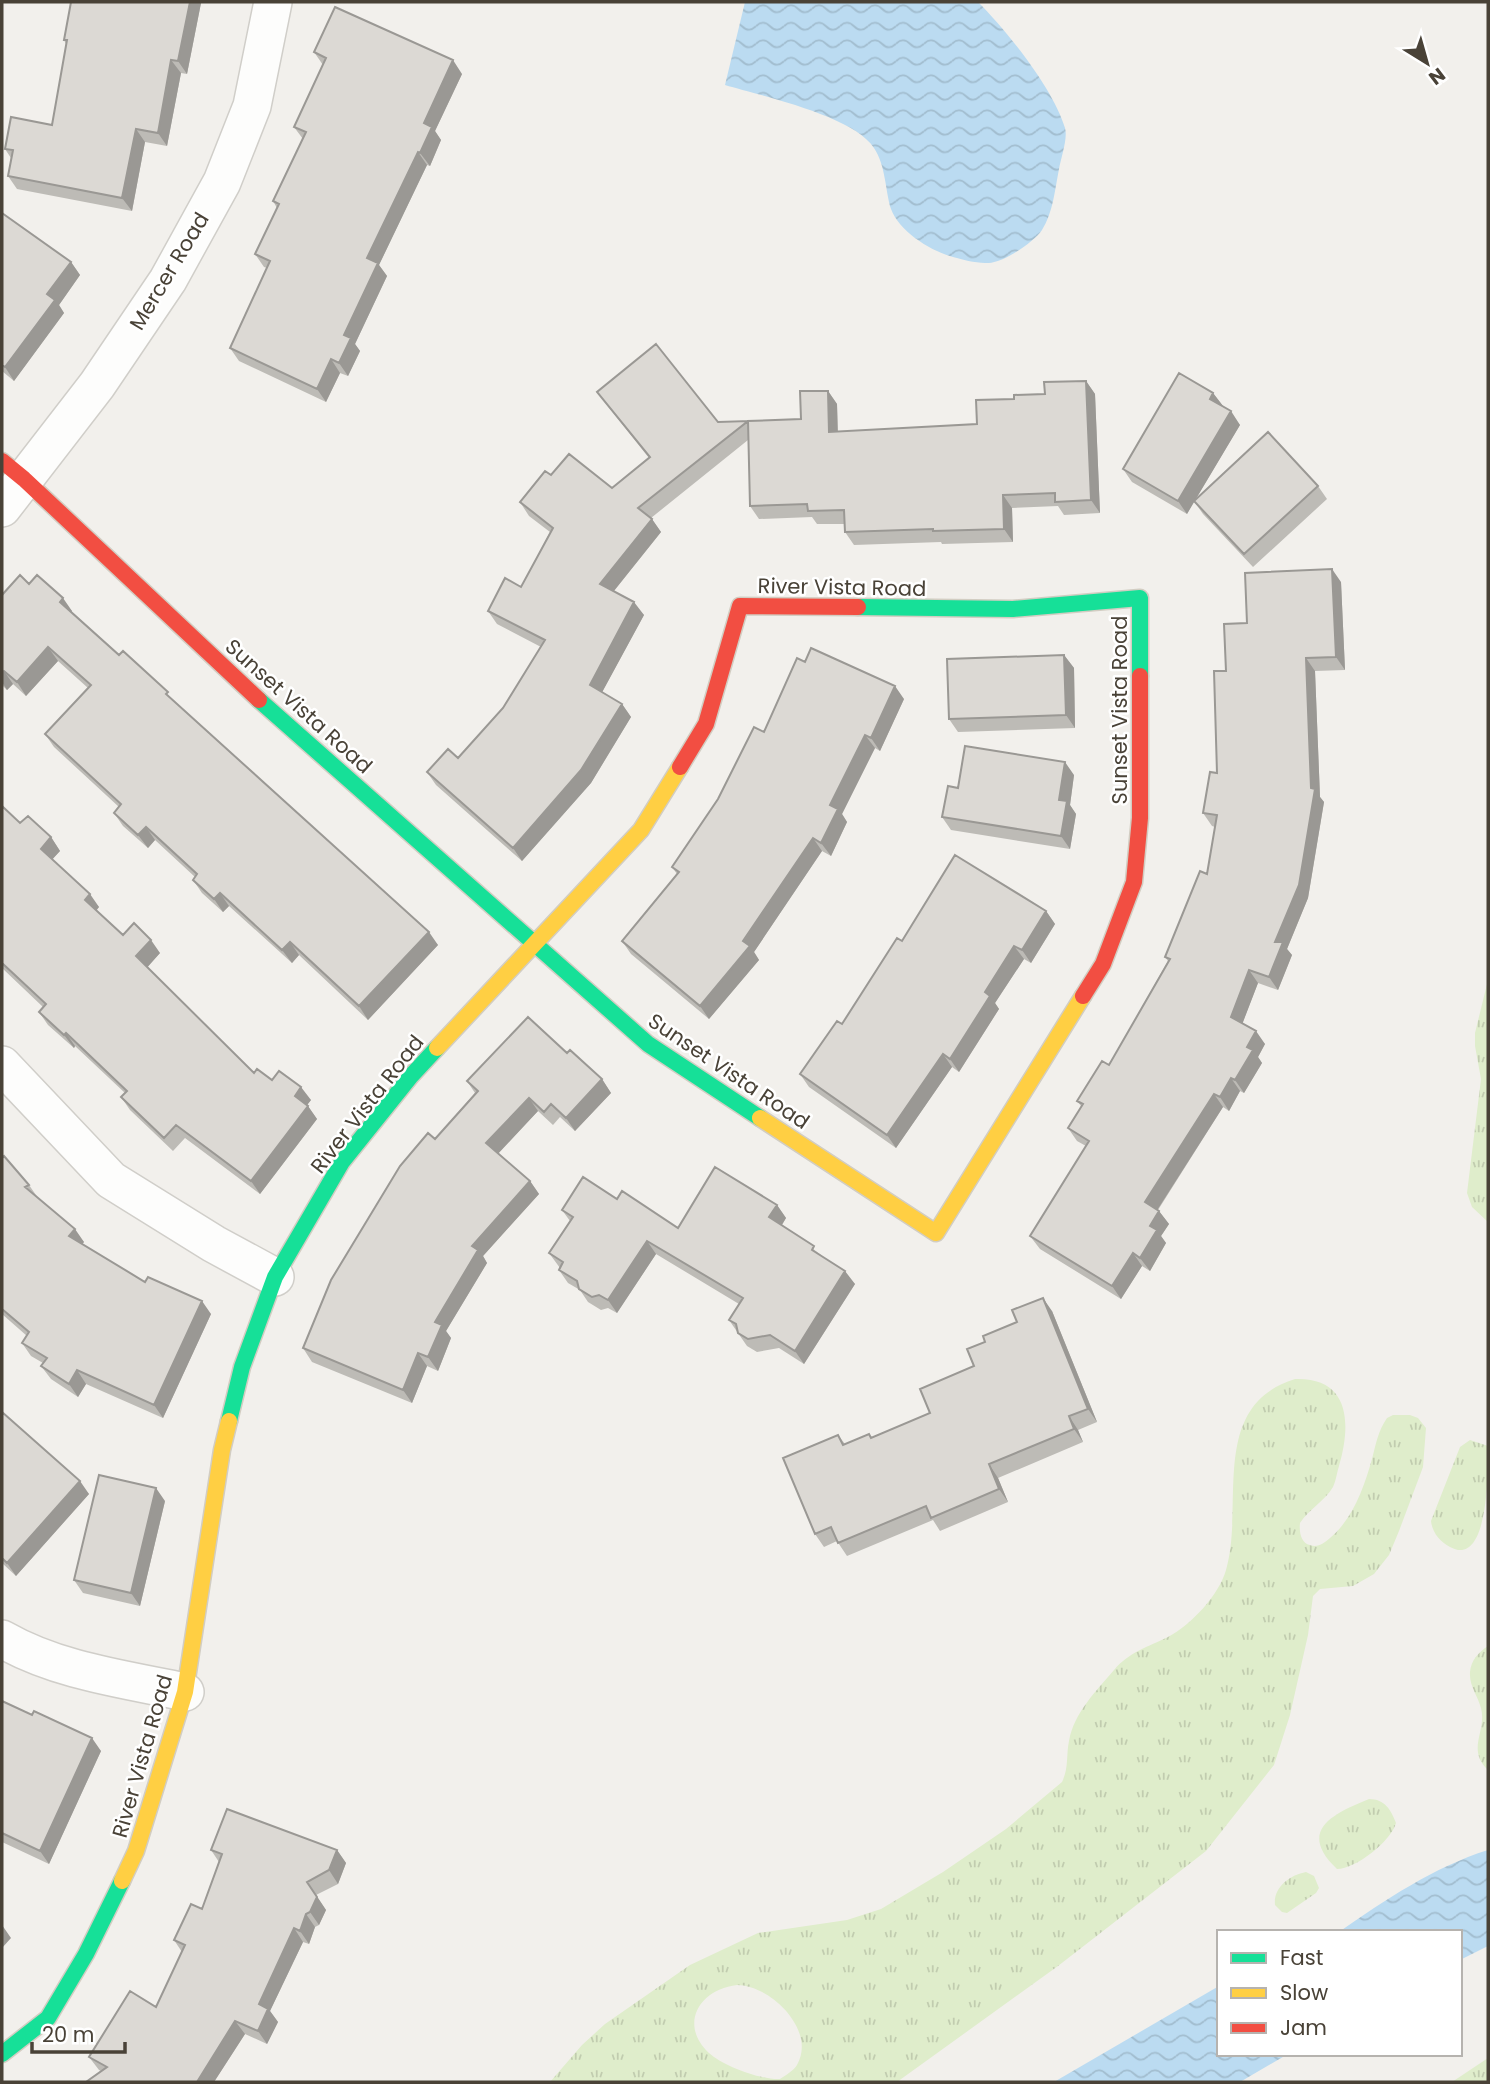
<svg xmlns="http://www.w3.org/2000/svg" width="1490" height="2084" font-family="Poppins,sans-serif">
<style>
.grass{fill:url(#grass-tufts);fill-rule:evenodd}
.water{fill:url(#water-waves)}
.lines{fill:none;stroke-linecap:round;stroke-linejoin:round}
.street-casing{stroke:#d0cec9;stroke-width:40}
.fast-casing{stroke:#d2cdc2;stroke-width:19}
.slow-casing{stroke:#d2cdc2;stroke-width:19}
.jam-casing{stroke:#d2cdc2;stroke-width:19}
.street{stroke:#fdfdfc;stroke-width:37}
.fast{stroke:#16e098;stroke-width:16}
.slow{stroke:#ffcf43;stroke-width:16}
.jam{stroke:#f24e42;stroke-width:16}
.wall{fill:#bdbbb6}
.shaded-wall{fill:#9a9894}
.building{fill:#dcd9d4;stroke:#9a9894;stroke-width:2}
.labels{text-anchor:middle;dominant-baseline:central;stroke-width:5;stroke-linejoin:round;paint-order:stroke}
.street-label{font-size:21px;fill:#494237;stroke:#fff}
</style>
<defs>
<pattern id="grass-tufts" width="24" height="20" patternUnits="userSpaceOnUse" patternTransform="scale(1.75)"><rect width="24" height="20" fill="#dfedcb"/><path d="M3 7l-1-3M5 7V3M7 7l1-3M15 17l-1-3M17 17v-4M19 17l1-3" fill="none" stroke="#c1ccaf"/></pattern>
<pattern id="water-waves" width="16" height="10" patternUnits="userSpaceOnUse" patternTransform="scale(1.75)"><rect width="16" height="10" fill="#bbdbf1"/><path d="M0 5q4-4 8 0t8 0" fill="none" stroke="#a2bdcf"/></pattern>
</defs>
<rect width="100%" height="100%" fill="#f2f0ec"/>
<path class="grass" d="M1488,980V1222L1472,1207L1467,1193L1481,1079L1475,1046V1033Z
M1295,1379C1351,1377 1351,1425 1339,1466C1337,1472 1336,1481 1333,1487C1325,1501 1309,1509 1300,1523C1299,1532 1301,1543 1310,1545C1318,1548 1324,1543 1330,1538C1353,1519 1364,1487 1372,1459C1376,1444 1378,1431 1387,1418L1393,1415H1410L1418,1418L1426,1428L1423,1467L1399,1531L1389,1555L1374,1574L1353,1586L1320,1589L1313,1596L1308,1635L1290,1715L1274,1765L1206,1851L1058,1966L897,2082H550L582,2045L605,2024L690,1965L758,1933L847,1920L881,1909L943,1872L1006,1829L1062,1782C1069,1768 1066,1755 1069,1741C1074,1713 1096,1691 1114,1670C1129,1652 1148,1647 1168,1637C1191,1625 1219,1595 1226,1570C1245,1504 1208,1406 1295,1379ZM737,1985C770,1985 817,2030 797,2065C793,2071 786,2075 780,2079C761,2080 723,2066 709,2053C678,2024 700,1989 737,1985Z
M1470,1440L1488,1446C1488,1466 1490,1569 1450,1547C1440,1542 1432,1532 1431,1521L1460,1447Z
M1488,1646V1770C1466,1749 1487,1732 1481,1708C1478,1696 1469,1686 1470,1672C1471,1660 1479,1652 1488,1646Z
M1369,1799C1385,1799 1391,1810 1396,1823C1391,1841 1356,1869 1337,1869C1297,1831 1332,1814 1369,1799Z
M1306,1872L1314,1876L1319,1888L1316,1893L1287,1913L1282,1912L1275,1905C1273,1887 1290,1875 1306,1872Z
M1488,2058V2082H1452Z"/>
<path class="water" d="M745,2H978C1007,31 1053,88 1065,128C1068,138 1061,158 1059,169C1055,189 1053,213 1042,230C1033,243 1004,262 989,263C979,263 966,261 957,258C934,253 900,233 891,209C885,190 886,166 874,148C854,116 762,96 725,85Z
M1488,1850V1946L1460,1960V1932H1339C1385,1900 1434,1867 1488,1850Z
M1219,1986V2054H1288L1240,2082H1054Z"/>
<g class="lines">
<g class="street-casing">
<path id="street" d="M2,508L97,385L168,280L222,182L252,106L273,2
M2,1065L111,1180L214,1244L275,1277
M2,1639C58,1671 123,1679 185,1692"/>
</g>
<g class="fast-casing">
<path id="fast" d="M858,607L1013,609L1140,598V676
M259,700L648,1044L760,1118
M229,1421L242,1367L275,1277L342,1162L411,1076L437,1048
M2,2054L48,2018L86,1954L122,1881"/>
</g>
<g class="slow-casing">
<path id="slow" d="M437,1048L641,830L680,767
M760,1118L936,1233L1083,996
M122,1881L136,1851L185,1692L222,1450L229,1421"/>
</g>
<g class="jam-casing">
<path id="jam" d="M2,461L24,479L259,700
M680,767L706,724L740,606L858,607
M1083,996L1103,964L1134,882L1140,818V676"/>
</g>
<use href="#street" class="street"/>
<use href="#fast" class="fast"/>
<use href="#slow" class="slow"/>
<use href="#jam" class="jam"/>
</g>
<path class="wall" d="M71,2H206V3H201L187,74L181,73L167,146L145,142L132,211L17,189L8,176L11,158L5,149L52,125L66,44L64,40Z
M314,52L462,74L435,131L441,140L430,166L427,165L379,265L387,276L355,344L360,351L348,376L340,373L326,402L239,361L230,348L267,268L264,267L255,254L277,208L273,201L303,139L294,127L323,65Z
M2,213L71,262L80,275L59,305L64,313L14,381L2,371Z
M1086,381L1095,394L1100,513L1064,515L1058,506L1012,508L1013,542L942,544L941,542L854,545L845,532V524H817L812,517L759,519L750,506L748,440L651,518L661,532L614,591L644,615L602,692L622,704L631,717L591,783L522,861L436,785L427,772L458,758L503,708L541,647L497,624L488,611L521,587L550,532L529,516L520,502L551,475L612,488L649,458L607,405L597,392L718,422L801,419L828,391L837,404L838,432L977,424L1014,399L1045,394Z
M1213,393L1223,406L1240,425L1195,500L1318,486L1327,499L1253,567L1203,514L1194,501L1187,514L1132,482L1123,469Z
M1341,582L1345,670L1315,671L1320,797L1324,802L1308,898L1287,949L1292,955L1278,990L1258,983L1242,1024L1265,1044L1258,1057L1262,1063L1244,1093L1240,1091L1229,1111L1223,1107L1158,1210L1169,1224L1161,1236L1166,1243L1150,1271L1142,1266L1121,1299L1040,1249L1030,1236L1086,1146L1077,1141L1068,1128L1082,1107L1077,1101L1109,1065L1168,961L1165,957L1207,874L1215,827L1212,826L1203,813L1217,773L1247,623Z
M29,584L72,611L71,612L119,655L175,703L438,945L368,1020L299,955L292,963L229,906L223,912L202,893L193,880L195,877L155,840L148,848L123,826L114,813L119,807L54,747L45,734L88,688L58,661L26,696L13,684L7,690L2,685V595Z
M1064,655L1074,668L1075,728L958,732L949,719Z
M805,662L904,699L880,751L875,748L842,814L847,822L831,856L822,851L754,952L759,960L709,1019L631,954L622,941L677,874L672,867L764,732Z
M1074,775L1070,805L1076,814L1070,849L951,830L942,817L958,788Z
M2,806L20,823L51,837L60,851L52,859L99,907L96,911L123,935L160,953L147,967L254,1073L272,1080L311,1100L307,1105L317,1119L260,1194L185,1138L173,1151L130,1110L121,1097L125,1093L75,1046L74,1048L48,1025L39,1012L43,1007L2,968Z
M1046,911L1055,924L1031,963L1024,959L995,1003L999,1009L959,1072L952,1067L896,1148L809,1087L800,1074L842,1024L902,941Z
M567,1053L602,1079L611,1093L575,1131L560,1117L553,1125L538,1111L498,1153L530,1181L539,1194L483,1256L487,1263L446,1331L451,1338L438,1371L427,1366L412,1403L312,1362L303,1348L435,1139L475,1093L467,1081Z
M2,1158L29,1185L38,1198L84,1242L82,1244L145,1282L211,1314L163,1418L86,1384L78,1397L51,1379L41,1366L43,1363L31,1356L22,1343L27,1336L2,1314Z
M617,1199L678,1228L777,1205L786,1218L782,1225L821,1255L855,1284L804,1364L779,1348L757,1352L747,1346L729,1320L739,1304L656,1254L617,1313L608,1308L601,1310L588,1302L580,1290L568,1283L559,1270L560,1268L549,1253L570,1221L562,1210Z
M1052,1311L1097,1422L1078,1430L1083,1442L998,1478L1008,1502L940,1531L933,1520L847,1556L837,1541L824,1547L815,1534L838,1435L845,1444L869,1434L872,1438L930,1413L974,1366L985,1342Z
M2,1412L89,1494L16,1576L2,1563Z
M165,1501L140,1606L83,1593L74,1580Z
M2,1701L101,1751L49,1864L2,1842Z
M211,1850H337L346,1863L338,1884L316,1895L326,1910L319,1925L315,1927L309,1944L303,1942L270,2011L278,2022L267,2044L245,2034L214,2082H86L101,2071L99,2070L89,2057L156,2007L182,1952L174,1940L202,1909L219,1862Z"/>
<path class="shaded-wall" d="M190,2L201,3L187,74L178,61Z
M171,60L181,73L167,146L158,133Z
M453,60L462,74L435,131L441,140L430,166L420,153L424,123Z
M136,129L145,142L132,211L122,198Z
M418,152L427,165L379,265L387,276L355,344L360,351L348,376L339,363L344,335L367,258Z
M71,262L80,275L59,305L64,313L14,381L5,367L47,294Z
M331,359L340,373L326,402L317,389Z
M1086,381L1095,394L1100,513L1091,500Z
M828,391L837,404L838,445L829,432Z
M1213,393L1223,406L1210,399Z
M1231,411L1240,425L1187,514L1178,501Z
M1003,495L1012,508L1013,542L1004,529Z
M652,519L661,532L609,597L600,584Z
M1332,569L1341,582L1345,670L1336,657Z
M63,598L72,611L69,615L60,602Z
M634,602L644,615L599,698L590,685Z
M48,647L58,661L26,696L17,682Z
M1064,655L1074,668L1075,728L1066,715Z
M1306,658L1315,671L1320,797L1324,802L1308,898L1287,949L1292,955L1278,990L1269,977L1275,942L1311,788Z
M4,671L13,684L7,690L2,682V673Z
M895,686L904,699L880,751L871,738Z
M622,704L631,717L591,783L522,861L513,848Z
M865,735L875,748L842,814L847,822L831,856L821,843L830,805Z
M1065,762L1074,775L1070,805L1076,814L1070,849L1061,836L1059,800Z
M146,827L155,840L148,848L138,835Z
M51,837L60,851L50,862L41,849Z
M813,838L822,851L754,952L759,960L709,1019L700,1006Z
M220,893L229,906L223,912L214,899Z
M90,894L99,907L94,913L85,900Z
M1046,911L1055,924L1031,963L1022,950Z
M429,932L438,945L368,1020L359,1006Z
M151,940L160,953L145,970L136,956Z
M290,942L299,955L292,963L282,950Z
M1014,946L1024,959L995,1003L999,1009L959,1072L950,1059L985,992Z
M1249,970L1258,983L1240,1030L1231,1017Z
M1256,1031L1265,1044L1258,1057L1262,1063L1244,1093L1235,1080L1247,1047Z
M66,1033L75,1046L74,1048L64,1035Z
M943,1054L952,1067L896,1148L887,1135Z
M1231,1078L1240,1091L1229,1111L1220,1097Z
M602,1079L611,1093L575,1131L566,1118Z
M301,1087L311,1100L304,1109L295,1096Z
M1214,1094L1223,1107L1154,1215L1145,1202Z
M529,1098L538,1111L496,1156L486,1143Z
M308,1106L317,1119L260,1194L251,1181Z
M530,1181L539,1194L483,1256L487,1263L446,1331L451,1338L438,1371L428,1357L435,1322L472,1246Z
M777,1205L786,1218L778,1231L769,1217Z
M1159,1211L1169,1224L1161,1236L1166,1243L1150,1271L1140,1258L1150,1226Z
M75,1229L84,1242L78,1249L69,1236Z
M647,1241L656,1254L617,1313L608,1300Z
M1133,1253L1142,1266L1121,1299L1112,1286Z
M845,1271L855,1284L804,1364L795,1351Z
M1043,1298L1052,1311L1097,1422L1088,1409Z
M202,1301L211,1314L163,1418L154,1405Z
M418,1353L427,1366L412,1403L403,1390Z
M77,1370L86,1384L78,1397L69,1384Z
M1069,1416L1078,1430L1083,1442L1074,1429Z
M989,1464L998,1478L1008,1502L999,1489Z
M80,1481L89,1494L16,1576L7,1563Z
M156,1488L165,1501L140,1606L131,1593Z
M92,1738L101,1751L49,1864L40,1851Z
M337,1850L346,1863L338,1884L329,1870Z
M316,1895L326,1910L319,1925L310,1912Z
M306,1914L315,1927L309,1944L300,1931Z
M2,1925L11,1938L2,1948Z
M294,1928L303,1942L270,2011L278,2022L267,2044L258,2031L259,2004Z
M235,2021L245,2034L214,2082H197Z"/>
<path class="building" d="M71,2H190L178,61L171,60L158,133L136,129L122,198L8,176L13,150L5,149L11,117L52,125L67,40H64Z
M335,7L453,60L424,123L432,127L420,153L418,152L367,258L378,263L344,335L351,338L339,363L331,359L317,389L230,348L270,261L255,254L279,204L273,201L306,132L294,127L326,58L314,52Z
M2,213L71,262L47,294L55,300L5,367L2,365Z
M656,344L718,422L748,421L638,508L652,519L600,584L634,602L590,685L622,704L581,770L513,848L427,772L448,749L458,758L503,708L545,640L488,611L505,578L521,587L553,528L520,502L545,471L551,475L569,454L612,488L650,457L597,392Z
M1179,373L1213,393L1210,399L1231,411L1178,501L1123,469Z
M1086,381L1091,500L1055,502V493L1003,495L1004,529L933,531V529L845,532L844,510L808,511L807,504L750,506L748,421L801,419L800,391H828L829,432L977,424L976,400L1014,399V395L1045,394L1044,382Z
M1268,432L1318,486L1244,554L1194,501Z
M1332,569L1336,657L1306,658L1311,788L1315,789L1299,885L1275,942H1283L1269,977L1249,970L1231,1017L1256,1031L1247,1047L1253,1050L1235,1080L1231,1078L1220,1097L1214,1094L1145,1202L1159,1211L1150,1226L1157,1230L1140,1258L1133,1253L1112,1286L1030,1236L1089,1141L1068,1128L1083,1104L1077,1101L1102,1061L1109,1065L1170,959L1165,957L1200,871L1207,874L1217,815L1203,813L1210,772L1217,773L1214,671H1226L1224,624L1247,623L1245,573Z
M20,575L29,584L37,575L63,598L60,602L119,655L123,651L168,692L166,694L429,932L359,1006L290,942L282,950L220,893L214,899L193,880L197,874L146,827L138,835L114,813L121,804L45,734L91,685L48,647L17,682L4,671L2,673V595Z
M811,648L895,686L871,738L865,735L830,805L838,809L821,843L813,838L743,941L750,946L700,1006L622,941L679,872L672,867L718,799L754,727L764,732L797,658L805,662Z
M1064,655L1066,715L949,719L947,659Z
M965,746L1065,762L1059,800L1067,801L1061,836L942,817L948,786L958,788Z
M2,806L20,823L28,816L51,837L41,849L90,894L85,900L123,935L134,923L151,940L136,956L254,1073L257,1069L272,1080L279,1071L301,1087L295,1096L308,1106L251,1181L176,1125L164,1138L121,1097L127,1091L66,1033L64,1035L39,1012L46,1004L2,963Z
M955,855L1046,911L1022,950L1014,946L985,992L990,996L950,1059L943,1054L887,1135L800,1074L837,1021L842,1024L897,938L902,941Z
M528,1017L567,1053L570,1050L602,1079L566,1118L551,1104L544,1112L529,1098L486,1143L530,1181L472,1246L478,1250L435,1322L442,1325L428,1357L418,1353L403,1390L303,1348L331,1280L400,1166L428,1133L435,1139L478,1091L467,1081Z
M4,1156L29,1185L25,1187L75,1229L69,1236L145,1282L148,1277L202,1301L154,1405L77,1370L69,1384L41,1366L47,1358L22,1343L29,1332L2,1309V1158Z
M715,1167L777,1205L769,1217L814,1246L812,1250L845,1271L795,1351L770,1335L748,1339L738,1333L736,1324L729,1320L743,1298L647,1241L608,1300L599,1295L592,1297L579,1289L577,1281L559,1270L563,1262L549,1253L573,1217L562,1210L583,1177L617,1199L622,1191L678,1228Z
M1043,1298L1088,1409L1069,1416L1074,1429L989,1464L999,1489L931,1518L926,1506L838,1543L831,1527L815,1534L783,1458L838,1435L843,1445L869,1434L871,1438L930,1413L920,1389L974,1366L967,1349L985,1342L983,1336L1017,1322L1012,1310Z
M2,1412L80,1481L7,1563L2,1558Z
M99,1475L156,1488L131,1593L74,1580Z
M2,1701L32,1715L34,1711L92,1738L40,1851L2,1833Z
M227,1809L337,1850L329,1870L307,1882L317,1897L310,1912L306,1914L300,1931L294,1928L259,2004L268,2009L258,2031L235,2021L197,2082H86L107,2067L89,2057L130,1991L156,2007L185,1945L174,1940L191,1904L202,1909L222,1854L211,1850Z"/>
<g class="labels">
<g class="street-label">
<text transform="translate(169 271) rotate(-59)">Mercer Road</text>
<text transform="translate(842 587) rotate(1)">River Vista Road</text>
<text transform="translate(299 706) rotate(42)">Sunset Vista Road</text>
<text transform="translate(1119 710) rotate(-90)">Sunset Vista Road</text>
<text transform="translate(729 1071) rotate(34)">Sunset Vista Road</text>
<text transform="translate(367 1104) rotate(-52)">River Vista Road</text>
<text transform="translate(142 1756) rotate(-74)">River Vista Road</text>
</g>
</g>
<rect width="1490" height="2084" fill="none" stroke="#494237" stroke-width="7"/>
<rect x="1217" y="1930" width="245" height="126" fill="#ffffff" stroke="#b6b3af" stroke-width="2"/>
<rect x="1231" y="1953" width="35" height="10" fill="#16e098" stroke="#b6b3af" stroke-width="2"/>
<text x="1280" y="1965" font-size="21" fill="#494237">Fast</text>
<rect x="1231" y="1988" width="35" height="10" fill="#ffcf43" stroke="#b6b3af" stroke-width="2"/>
<text x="1280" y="2000" font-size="21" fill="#494237">Slow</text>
<rect x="1231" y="2023" width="35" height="10" fill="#f24e42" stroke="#b6b3af" stroke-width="2"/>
<text x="1280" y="2035" font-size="21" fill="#494237">Jam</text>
<g transform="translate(1427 63) rotate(143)" stroke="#ffffff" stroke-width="5" paint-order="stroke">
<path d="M0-5L12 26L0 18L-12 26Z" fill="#494237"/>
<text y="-10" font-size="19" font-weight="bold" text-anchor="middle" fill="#494237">N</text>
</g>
<path d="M32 2042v10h93v-10" fill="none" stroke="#494237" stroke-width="3.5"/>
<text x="42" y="2042" font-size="21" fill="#494237" stroke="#ffffff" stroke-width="5" paint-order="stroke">20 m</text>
</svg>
